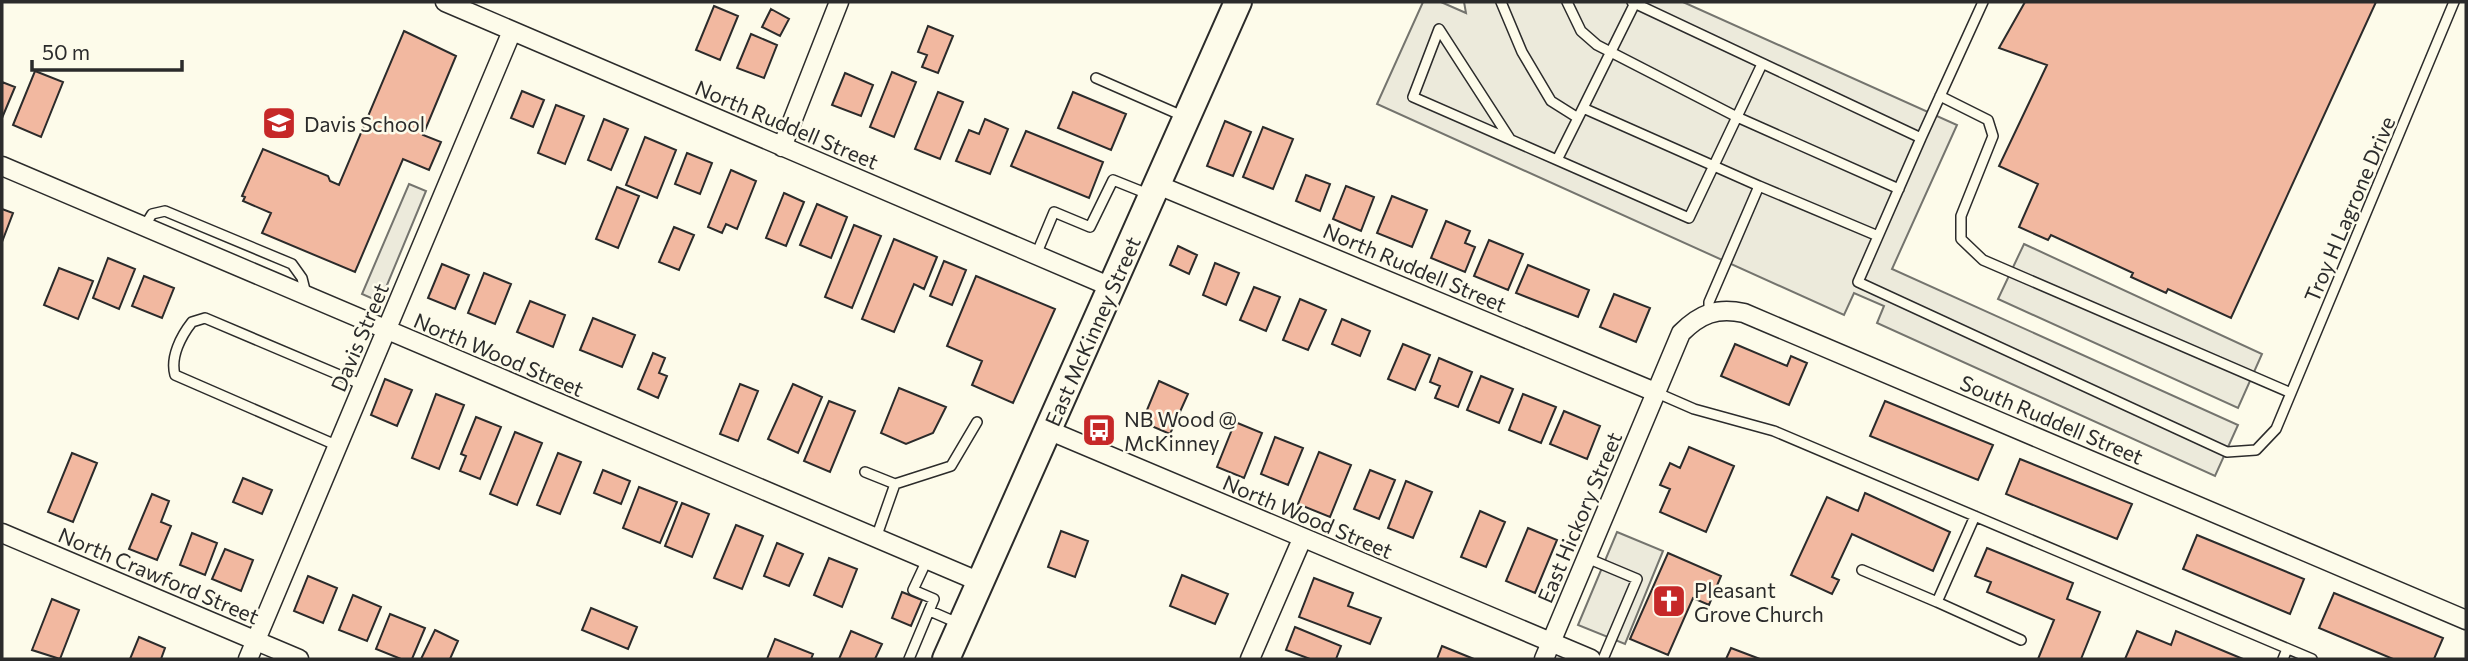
<svg xmlns="http://www.w3.org/2000/svg" width="2468" height="661" font-family="Commissioner,sans-serif">
<style>
.parking{fill:#eceadb;stroke:#74746e;stroke-width:2}
.building{fill:#f2b8a0;stroke:#2b2b2b;stroke-width:2}
.lines{fill:none;stroke-linecap:round;stroke-linejoin:round}
.service-casing{stroke:#2b2b2b;stroke-width:12}
.minor-casing{stroke:#2b2b2b;stroke-width:21}
.secondary-casing{stroke:#2b2b2b;stroke-width:30}
.service{stroke:#fdfbea;stroke-width:9}
.minor{stroke:#fdfbea;stroke-width:18}
.secondary{stroke:#fdfbea;stroke-width:26}
.labels{text-anchor:middle;dominant-baseline:central;stroke-width:5;stroke-linejoin:round;paint-order:stroke}
.poi-label{font-size:21px;fill:#2b2b2b;stroke:#fdfbea;text-anchor:start}
.street-label{font-size:21px;fill:#2b2b2b;stroke:#fdfbea}
</style>
<rect width="100%" height="100%" fill="#fdfbea"/>
<path class="parking" d="M1423,2H1441L1466,13L1464,2H1683L1957,125L1892,269L2238,425L2215,476L1877,323L1884,306L1854,293L1844,315L1377,104Z
M409,184L426,191L380,302L362,294Z
M2024,244L2262,354L2238,408L1998,299Z
M1617,532L1663,551L1625,644L1578,625Z"/>
<path class="building" d="M2025,2H2376L2231,318L2168,289L2166,293L2131,277L2133,273L2051,235L2048,240L2019,227L2038,184L1999,166L2047,65L1999,48Z
M714,6L738,16L720,60L696,50Z
M771,9L789,19L780,36L762,27Z
M928,26L953,36L938,73L922,67L927,55L918,52Z
M404,31L456,56L423,135L441,142L429,170L403,159L355,272L262,233L271,213L243,201L245,197L242,196L263,149L328,176L330,181L339,185Z
M751,34L777,45L764,78L737,68Z
M35,71L63,82L41,137L13,125Z
M892,72L916,82L894,137L870,127Z
M845,73L873,85L861,116L832,105Z
M2,82L15,87L2,118Z
M522,91L544,100L533,127L511,118Z
M938,92L963,102L940,159L915,149Z
M1073,92L1126,114L1111,150L1058,128Z
M556,105L584,116L565,164L538,153Z
M604,119L628,129L611,170L588,160Z
M985,119L1008,129L990,174L956,161L969,130L979,134Z
M1225,121L1251,132L1233,176L1207,166Z
M1263,127L1293,139L1273,189L1243,177Z
M1026,131L1103,162L1089,198L1011,166Z
M645,137L676,150L657,198L626,185Z
M687,153L712,163L700,194L675,184Z
M731,170L756,181L737,229L726,224L722,233L708,227Z
M1306,175L1330,184L1320,211L1296,201Z
M1346,186L1374,197L1361,231L1333,219Z
M617,187L639,196L618,248L596,239Z
M784,193L804,202L786,246L766,238Z
M1392,196L1427,210L1412,247L1377,233Z
M817,204L847,217L831,258L800,245Z
M2,209L13,213L2,242Z
M1446,221L1470,231L1465,243L1475,247L1465,272L1431,258Z
M854,225L881,236L852,308L825,297Z
M674,227L694,235L679,270L659,262Z
M894,239L937,257L924,289L914,284L894,332L862,319Z
M1489,240L1523,254L1508,290L1474,276Z
M1178,246L1197,255L1189,274L1170,265Z
M108,258L135,269L119,309L93,298Z
M944,261L966,270L952,305L930,296Z
M1215,263L1239,273L1226,305L1203,295Z
M442,264L469,275L455,309L428,298Z
M1528,265L1589,290L1578,317L1516,293Z
M59,268L93,281L78,319L44,305Z
M484,273L511,284L495,324L468,313Z
M144,276L174,288L162,318L132,306Z
M976,276L1055,309L1013,403L972,385L982,361L947,346Z
M1254,287L1280,297L1266,331L1240,320Z
M1614,294L1650,308L1636,342L1600,327Z
M1300,299L1326,310L1308,350L1283,340Z
M530,301L565,315L553,347L517,332Z
M593,318L635,335L622,367L580,350Z
M1342,319L1370,331L1360,356L1332,344Z
M1403,344L1430,355L1415,390L1388,379Z
M1735,344L1787,366L1791,356L1807,363L1789,405L1721,376Z
M653,353L665,358L659,373L667,376L658,398L638,389Z
M1439,358L1472,372L1458,407L1435,398L1440,386L1430,382Z
M1481,376L1513,389L1499,423L1467,410Z
M385,379L412,390L397,426L371,415Z
M1159,381L1188,394L1170,434L1142,422Z
M740,384L758,391L738,441L720,434Z
M793,384L822,397L798,453L768,439Z
M899,388L946,407L933,433L906,444L881,433Z
M436,394L464,405L439,469L412,458Z
M1523,394L1556,407L1541,443L1509,430Z
M829,401L855,411L830,472L804,461Z
M1885,401L1993,445L1978,480L1870,436Z
M1564,411L1600,426L1587,459L1550,444Z
M476,417L501,427L480,479L460,471L466,456L461,454Z
M1235,422L1262,433L1244,478L1217,467Z
M515,432L542,443L517,505L490,494Z
M1275,437L1303,448L1288,485L1261,474Z
M1689,447L1734,466L1706,532L1660,512L1670,489L1660,485L1670,463L1680,468Z
M1319,452L1351,465L1330,517L1298,504Z
M72,453L97,463L73,522L48,512Z
M558,453L581,462L560,514L537,505Z
M2020,459L2132,504L2117,539L2006,494Z
M603,470L630,481L621,504L594,493Z
M1370,470L1395,480L1379,519L1354,509Z
M243,478L272,490L262,514L233,502Z
M1406,481L1432,492L1413,538L1388,528Z
M639,487L677,502L660,543L623,528Z
M1865,493L1950,532L1933,571L1852,534L1832,577L1839,580L1832,594L1791,575L1827,497L1858,511Z
M152,494L169,501L161,522L171,526L157,560L129,549Z
M682,503L709,514L692,557L665,546Z
M1480,511L1505,522L1486,567L1461,557Z
M736,525L763,536L742,589L714,578Z
M1528,528L1557,540L1535,593L1506,581Z
M1061,531L1088,541L1075,577L1048,567Z
M192,533L217,543L205,575L180,565Z
M2197,535L2304,579L2290,614L2183,569Z
M777,543L803,554L789,586L764,576Z
M1987,548L2073,583L2067,599L2100,612L2081,659H2038L2054,620L1987,592L1991,582L1975,576Z
M225,549L253,560L241,591L212,579Z
M1668,553L1721,576L1709,605L1693,598L1668,655L1630,639Z
M829,558L857,569L842,607L814,595Z
M1182,575L1228,594L1215,624L1170,606Z
M308,576L337,588L323,623L294,611Z
M1314,578L1353,593L1348,606L1381,618L1370,644L1299,617Z
M902,592L922,600L911,626L892,618Z
M2334,593L2443,638L2434,659H2393L2319,628Z
M353,595L381,607L367,641L339,630Z
M52,599L79,610L60,659L32,650Z
M591,608L637,627L628,649L582,630Z
M390,614L425,628L412,659H401L376,649Z
M1295,627L1341,646L1336,659H1310L1286,650Z
M435,630L458,641L450,659H421Z
M851,631L882,644L875,659H839Z
M2137,631L2171,645L2176,631L2243,659H2125Z
M139,637L165,648L161,659H130Z
M775,639L813,654L811,659H767Z
M1442,646L1474,659H1437Z
M1731,648L1760,659H1726Z"/>
<g class="lines">
<g class="service-casing">
<path id="service" d="M1501,2L1522,52L1551,101L1578,118L1634,5
M1567,2L1581,31L1597,45L1737,117L1899,189
M1632,2L1921,138L1983,2
M1096,78L1185,117
M1940,96L1988,120L1993,136L1961,216V239L1983,260L2291,393
M1583,108L1759,186
M1921,138L1858,282L2227,452L2256,450L2276,429L2454,2
M1510,139L1439,29L1413,97L1557,160L1578,118
M1557,160L1689,218L1762,64
M144,227L152,214L165,211L292,264L302,278L306,294
M1036,255L1054,212L1090,227L1113,180L1148,194
M1709,312V302L1759,186L1878,236
M1655,392L1694,409L1774,431L2312,659
M338,446L175,375C170,357 181,336 192,322L205,318L363,385
M865,472L895,484
M1975,516L1937,602L2021,640
M876,538L895,484L951,466L977,422
M1587,558L1637,579L1603,659
M1862,570L1937,602
M930,611L960,624
M909,659L934,599L913,590L927,560
M2283,659L2287,649"/>
</g>
<g class="minor-casing">
<path id="minor" d="M445,2L1111,287
M782,147L839,2
M2,166L980,582
M1158,185L1655,392
M1048,430L1591,659
M2,533L299,659
M248,659L512,31
M1250,659L1302,539
M1544,659L1681,333C1700,314 1717,307 1744,313L2466,620"/>
</g>
<g class="secondary-casing">
<path id="secondary" d="M946,659L1238,2"/>
</g>
<use href="#service" class="service"/>
<use href="#minor" class="minor"/>
<use href="#secondary" class="secondary"/>
</g>
<defs>
<g id="school-square" transform="scale(1.75)"><rect x="-9" y="-9" width="18" height="18" rx="4" fill="#c62828" stroke="#fdfbea"/><path d="M0-5L7-2L0 1L-7-2ZM-4 1L0 2.5L4 1V4Q0 6-4 4Z" fill="#fff"/></g>
<g id="bus-square" transform="scale(1.75)"><rect x="-9" y="-9" width="18" height="18" rx="4" fill="#c62828" stroke="#fdfbea"/><path d="M-5-6H5V4H4V6H2V4H-2V6H-4V4H-5ZM-3.5-4V0h7V-4ZM-3.5 1.2v1.5H-2V1.2ZM2 1.2v1.5H3.5V1.2Z" fill="#fff"/></g>
<g id="church-square" transform="scale(1.75)"><rect x="-9" y="-9" width="18" height="18" rx="4" fill="#c62828" stroke="#fdfbea"/><path d="M-1.2-6h2.4v3.5h3.3v2.4h-3.3V6h-2.4V-.1h-3.3v-2.4h3.3Z" fill="#fff"/></g>
</defs>
<g fill-rule="evenodd">
<use href="#school-square" x="279" y="123"/>
<use href="#bus-square" x="1099" y="430"/>
<use href="#church-square" x="1669" y="601"/>
</g>
<g class="labels">
<g class="poi-label">
<text x="304" y="123">Davis School</text>
<text x="1124" y="418">NB Wood @<tspan x="1124" dy="24">McKinney</tspan></text>
<text x="1694" y="589">Pleasant<tspan x="1694" dy="24">Grove Church</tspan></text>
</g>
<g class="street-label">
<text transform="translate(787 124) rotate(23)">North Ruddell Street</text>
<text transform="translate(2349 209) rotate(-67)">Troy H Lagrone Drive</text>
<text transform="translate(1415 267) rotate(23)">North Ruddell Street</text>
<text transform="translate(1092 331) rotate(-66)">East McKinney Street</text>
<text transform="translate(359 337) rotate(-67)">Davis Street</text>
<text transform="translate(499 354) rotate(23)">North Wood Street</text>
<text transform="translate(2052 419) rotate(23)">South Ruddell Street</text>
<text transform="translate(1308 516) rotate(23)">North Wood Street</text>
<text transform="translate(1579 517) rotate(-67)">East Hickory Street</text>
<text transform="translate(159 575) rotate(23)">North Crawford Street</text>
</g>
</g>
<rect width="2468" height="661" fill="none" stroke="#2b2b2b" stroke-width="7"/>
<path d="M32 60v10h150v-10" fill="none" stroke="#2b2b2b" stroke-width="3.5"/>
<text x="42" y="60" font-size="21" fill="#2b2b2b" stroke="#fdfbea" stroke-width="5" paint-order="stroke">50 m</text>
</svg>
